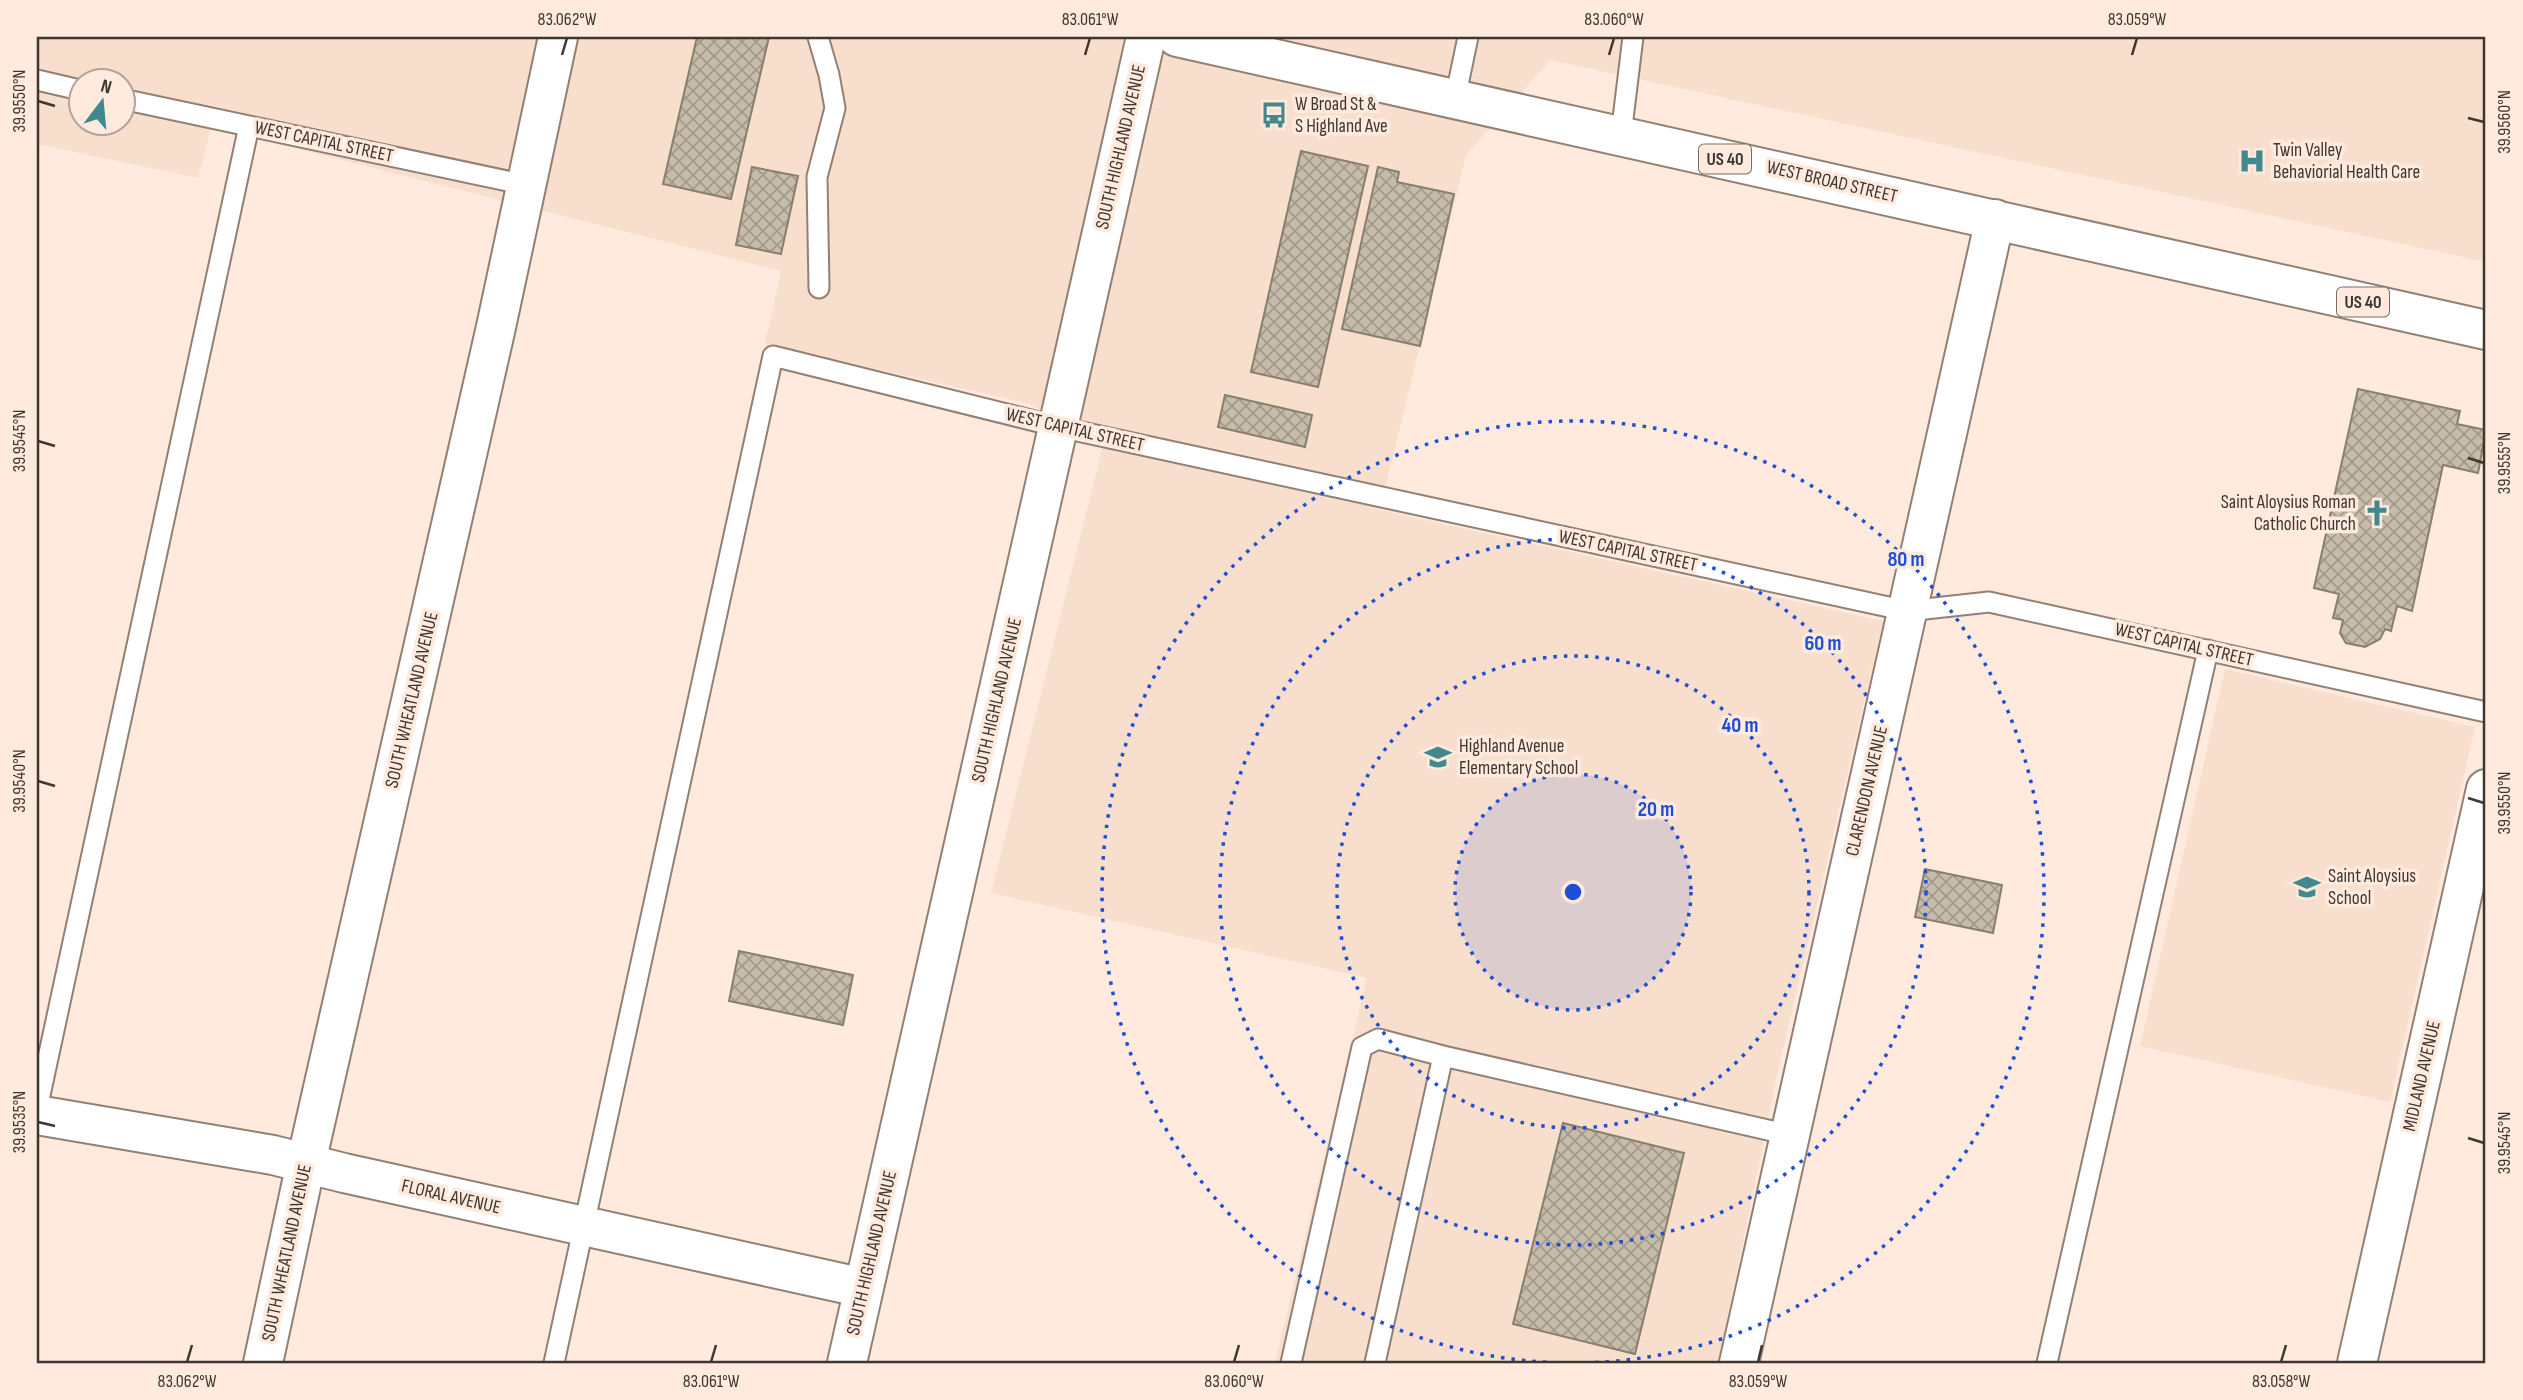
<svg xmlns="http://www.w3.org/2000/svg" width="2523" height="1400" font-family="'Sofia Sans Condensed',sans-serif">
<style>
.built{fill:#f8decc;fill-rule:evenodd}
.building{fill:url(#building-cross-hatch);stroke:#887f6d;stroke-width:2}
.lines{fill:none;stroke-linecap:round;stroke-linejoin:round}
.lane-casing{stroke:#928074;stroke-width:23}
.street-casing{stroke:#928074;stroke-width:42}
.primary-casing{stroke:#928074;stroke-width:42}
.lane{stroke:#fff;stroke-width:19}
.street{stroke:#fff;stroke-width:38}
.primary{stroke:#fff;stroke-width:38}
.ticks{fill:none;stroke:#3e3631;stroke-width:2.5}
.ring{fill:none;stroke:#1d4ed8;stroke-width:3.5;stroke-dasharray:3.5 7}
.labels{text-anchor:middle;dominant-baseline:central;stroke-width:7;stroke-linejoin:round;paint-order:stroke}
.shield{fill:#ffeadd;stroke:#786c65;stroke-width:2}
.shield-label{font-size:18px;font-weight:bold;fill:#3e3631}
.poi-label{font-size:19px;fill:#3e3631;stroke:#ffeadd;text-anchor:start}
.street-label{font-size:19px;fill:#3e3631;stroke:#ffeadd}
.centre{fill:#1d4ed8;stroke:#ffeadd;stroke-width:3.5}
.ring-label{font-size:21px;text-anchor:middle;font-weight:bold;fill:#1d4ed8;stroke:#ffeadd;stroke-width:7;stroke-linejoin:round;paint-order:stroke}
.neatline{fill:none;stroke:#3e3631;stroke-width:2.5}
.ticks-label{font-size:18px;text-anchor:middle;fill:#3e3631}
</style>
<defs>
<pattern id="building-cross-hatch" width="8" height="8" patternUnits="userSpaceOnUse" patternTransform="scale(1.75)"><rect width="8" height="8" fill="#c6bca9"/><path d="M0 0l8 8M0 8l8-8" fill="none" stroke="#a29a8a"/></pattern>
</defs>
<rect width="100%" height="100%" fill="#ffeadd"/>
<path class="built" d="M37,37H2486V262L1550,60L1466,155L1380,510L1883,621L1778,1071L1718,1363H1275L1367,978L991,893L1102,450L1031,404L765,344L781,271L211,127L198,178L37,144ZM80,80H122V122H80Z
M2225,669L2475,727L2390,1102L2140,1046Z"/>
<path class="building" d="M697,37H769L731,199L663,184Z
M1301,151L1368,166L1318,387L1251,372Z
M752,167L798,176L781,254L736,245Z
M1378,167L1399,172L1397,182L1454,194L1420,346L1342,329Z
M2358,389L2460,411L2457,424L2486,430L2478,473L2443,465L2412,611L2397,606L2391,631L2385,629L2380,639L2365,647L2346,643L2340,633L2343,620L2333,618L2339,594L2314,588Z
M1225,395L1312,415L1305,447L1218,427Z
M1925,869L2002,885L1993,933L1915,917Z
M739,951L853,975L843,1025L729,1001Z
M1563,1123L1684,1153L1635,1354L1513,1324Z"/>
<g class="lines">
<g class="lane-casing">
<path id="lane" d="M818,37L829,75L835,108L817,177L819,288
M37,80L80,90
M122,99L526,185
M1455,99L1468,37
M1621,135L1633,37
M37,1109L249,126
M554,1363L773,356L1059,427L1907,611L1989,602L2486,712
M1291,1363L1362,1047L1378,1039L1443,1056
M1375,1363L1443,1056L1790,1135
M2047,1363L2208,650"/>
</g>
<g class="street-casing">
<path id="street" d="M37,1115L273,1155L344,1173L864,1288
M263,1363L306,1163L496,327L558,37
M847,1363L1146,37
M1739,1363L1995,219
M2357,1363L2486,789"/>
</g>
<g class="primary-casing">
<path id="primary" d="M1177,37L2486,330"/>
</g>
<use href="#lane" class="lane"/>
<use href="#street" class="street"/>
<use href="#primary" class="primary"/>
</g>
<path class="ticks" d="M562,55L567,38M1085,55L1090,38M1609,55L1614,38M2132,55L2137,38M38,101L55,106M2468,118L2484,122M38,441L55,446M2468,458L2484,463M38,781L55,786M2468,798L2484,803M38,1122L55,1126M2468,1138L2484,1143M187,1362L192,1345M711,1362L716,1345M1234,1362L1239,1345M1758,1362L1762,1345M2281,1362L2286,1345"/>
<circle cx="1573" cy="892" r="118" fill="#1d4ed8" fill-opacity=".12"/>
<g class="ring">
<circle cx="1573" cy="892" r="118"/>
<circle cx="1573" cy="892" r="236"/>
<circle cx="1573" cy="892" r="353"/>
<circle cx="1573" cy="892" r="471"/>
</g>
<defs>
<g id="bus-bare" transform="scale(2.1)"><path d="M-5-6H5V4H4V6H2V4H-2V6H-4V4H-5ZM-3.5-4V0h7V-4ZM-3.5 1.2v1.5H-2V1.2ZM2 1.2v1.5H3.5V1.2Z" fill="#41898c" stroke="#ffeadd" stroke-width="2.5" paint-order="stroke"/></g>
<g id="hospital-bare" transform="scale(2.1)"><path d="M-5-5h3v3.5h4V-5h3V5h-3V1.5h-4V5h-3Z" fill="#41898c" stroke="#ffeadd" stroke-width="2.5" paint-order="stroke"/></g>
<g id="church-bare" transform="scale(2.1)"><path d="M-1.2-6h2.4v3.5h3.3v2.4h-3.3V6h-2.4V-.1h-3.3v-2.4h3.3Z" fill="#41898c" stroke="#ffeadd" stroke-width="2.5" paint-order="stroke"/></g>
<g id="school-bare" transform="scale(2.1)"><path d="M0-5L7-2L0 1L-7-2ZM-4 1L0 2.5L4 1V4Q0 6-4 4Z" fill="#41898c" stroke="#ffeadd" stroke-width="2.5" paint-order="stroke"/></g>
</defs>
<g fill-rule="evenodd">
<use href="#bus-bare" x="1274" y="115"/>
<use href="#hospital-bare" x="2252" y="161"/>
<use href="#church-bare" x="2377" y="513"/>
<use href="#school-bare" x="1438" y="757"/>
<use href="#school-bare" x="2307" y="887"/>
</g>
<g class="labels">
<g class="shield">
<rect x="1699" y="144.5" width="52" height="29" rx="5"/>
<rect x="2337" y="287.5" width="52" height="29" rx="5"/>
</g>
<g class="shield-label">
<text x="1725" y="159">US 40</text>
<text x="2363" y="302">US 40</text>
</g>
<g class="poi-label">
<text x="1295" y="104">W Broad St &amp;<tspan x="1295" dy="22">S Highland Ave</tspan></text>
<text x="2273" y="150">Twin Valley<tspan x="2273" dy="22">Behaviorial Health Care</tspan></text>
<text x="2356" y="502" text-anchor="end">Saint Aloysius Roman<tspan x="2356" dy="22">Catholic Church</tspan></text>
<text x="1459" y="746">Highland Avenue<tspan x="1459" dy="22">Elementary School</tspan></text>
<text x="2328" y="876">Saint Aloysius<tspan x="2328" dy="22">School</tspan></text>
</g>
<g class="street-label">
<text transform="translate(324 142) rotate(12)">WEST CAPITAL STREET</text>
<text transform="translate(1121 147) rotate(-77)">SOUTH HIGHLAND AVENUE</text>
<text transform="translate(1832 182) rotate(13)">WEST BROAD STREET</text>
<text transform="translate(1075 430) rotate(13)">WEST CAPITAL STREET</text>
<text transform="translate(1628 551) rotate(12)">WEST CAPITAL STREET</text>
<text transform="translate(2184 645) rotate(13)">WEST CAPITAL STREET</text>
<text transform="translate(412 700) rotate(-77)">SOUTH WHEATLAND AVENUE</text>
<text transform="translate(997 700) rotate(-77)">SOUTH HIGHLAND AVENUE</text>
<text transform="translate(1867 791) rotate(-77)">CLARENDON AVENUE</text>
<text transform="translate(2422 1076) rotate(-77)">MIDLAND AVENUE</text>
<text transform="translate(451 1197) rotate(13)">FLORAL AVENUE</text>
<text transform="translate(287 1253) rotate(-78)">SOUTH WHEATLAND AVENUE</text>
<text transform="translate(872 1253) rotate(-77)">SOUTH HIGHLAND AVENUE</text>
</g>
</g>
<circle cx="1573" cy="892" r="10" class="centre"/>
<g class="ring-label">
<text x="1906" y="566">80 m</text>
<text x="1823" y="650">60 m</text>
<text x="1740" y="732">40 m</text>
<text x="1656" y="816">20 m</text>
</g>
<rect width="2523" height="1400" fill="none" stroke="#ffeadd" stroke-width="77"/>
<g transform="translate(102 102) rotate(16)"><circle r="33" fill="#ffeadd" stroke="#b2a298" stroke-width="2"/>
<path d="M0-5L12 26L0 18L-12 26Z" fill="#41898c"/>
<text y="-10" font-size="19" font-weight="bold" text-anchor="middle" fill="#3e3631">N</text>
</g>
<rect x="38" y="38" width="2446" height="1324" class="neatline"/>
<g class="ticks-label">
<text x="567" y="25">83.062°W</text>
<text x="1090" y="25">83.061°W</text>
<text x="1614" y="25">83.060°W</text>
<text x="2137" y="25">83.059°W</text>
<text transform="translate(19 101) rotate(-90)" y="6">39.9550°N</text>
<text transform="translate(2504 122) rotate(-90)" y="6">39.9560°N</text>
<text transform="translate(19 441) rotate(-90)" y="6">39.9545°N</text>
<text transform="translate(2504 463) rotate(-90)" y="6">39.9555°N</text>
<text transform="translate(19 781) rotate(-90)" y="6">39.9540°N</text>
<text transform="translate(2504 803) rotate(-90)" y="6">39.9550°N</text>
<text transform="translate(19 1122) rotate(-90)" y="6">39.9535°N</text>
<text transform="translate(2504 1143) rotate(-90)" y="6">39.9545°N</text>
<text x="187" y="1387">83.062°W</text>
<text x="711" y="1387">83.061°W</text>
<text x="1234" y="1387">83.060°W</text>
<text x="1758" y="1387">83.059°W</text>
<text x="2281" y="1387">83.058°W</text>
</g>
</svg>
